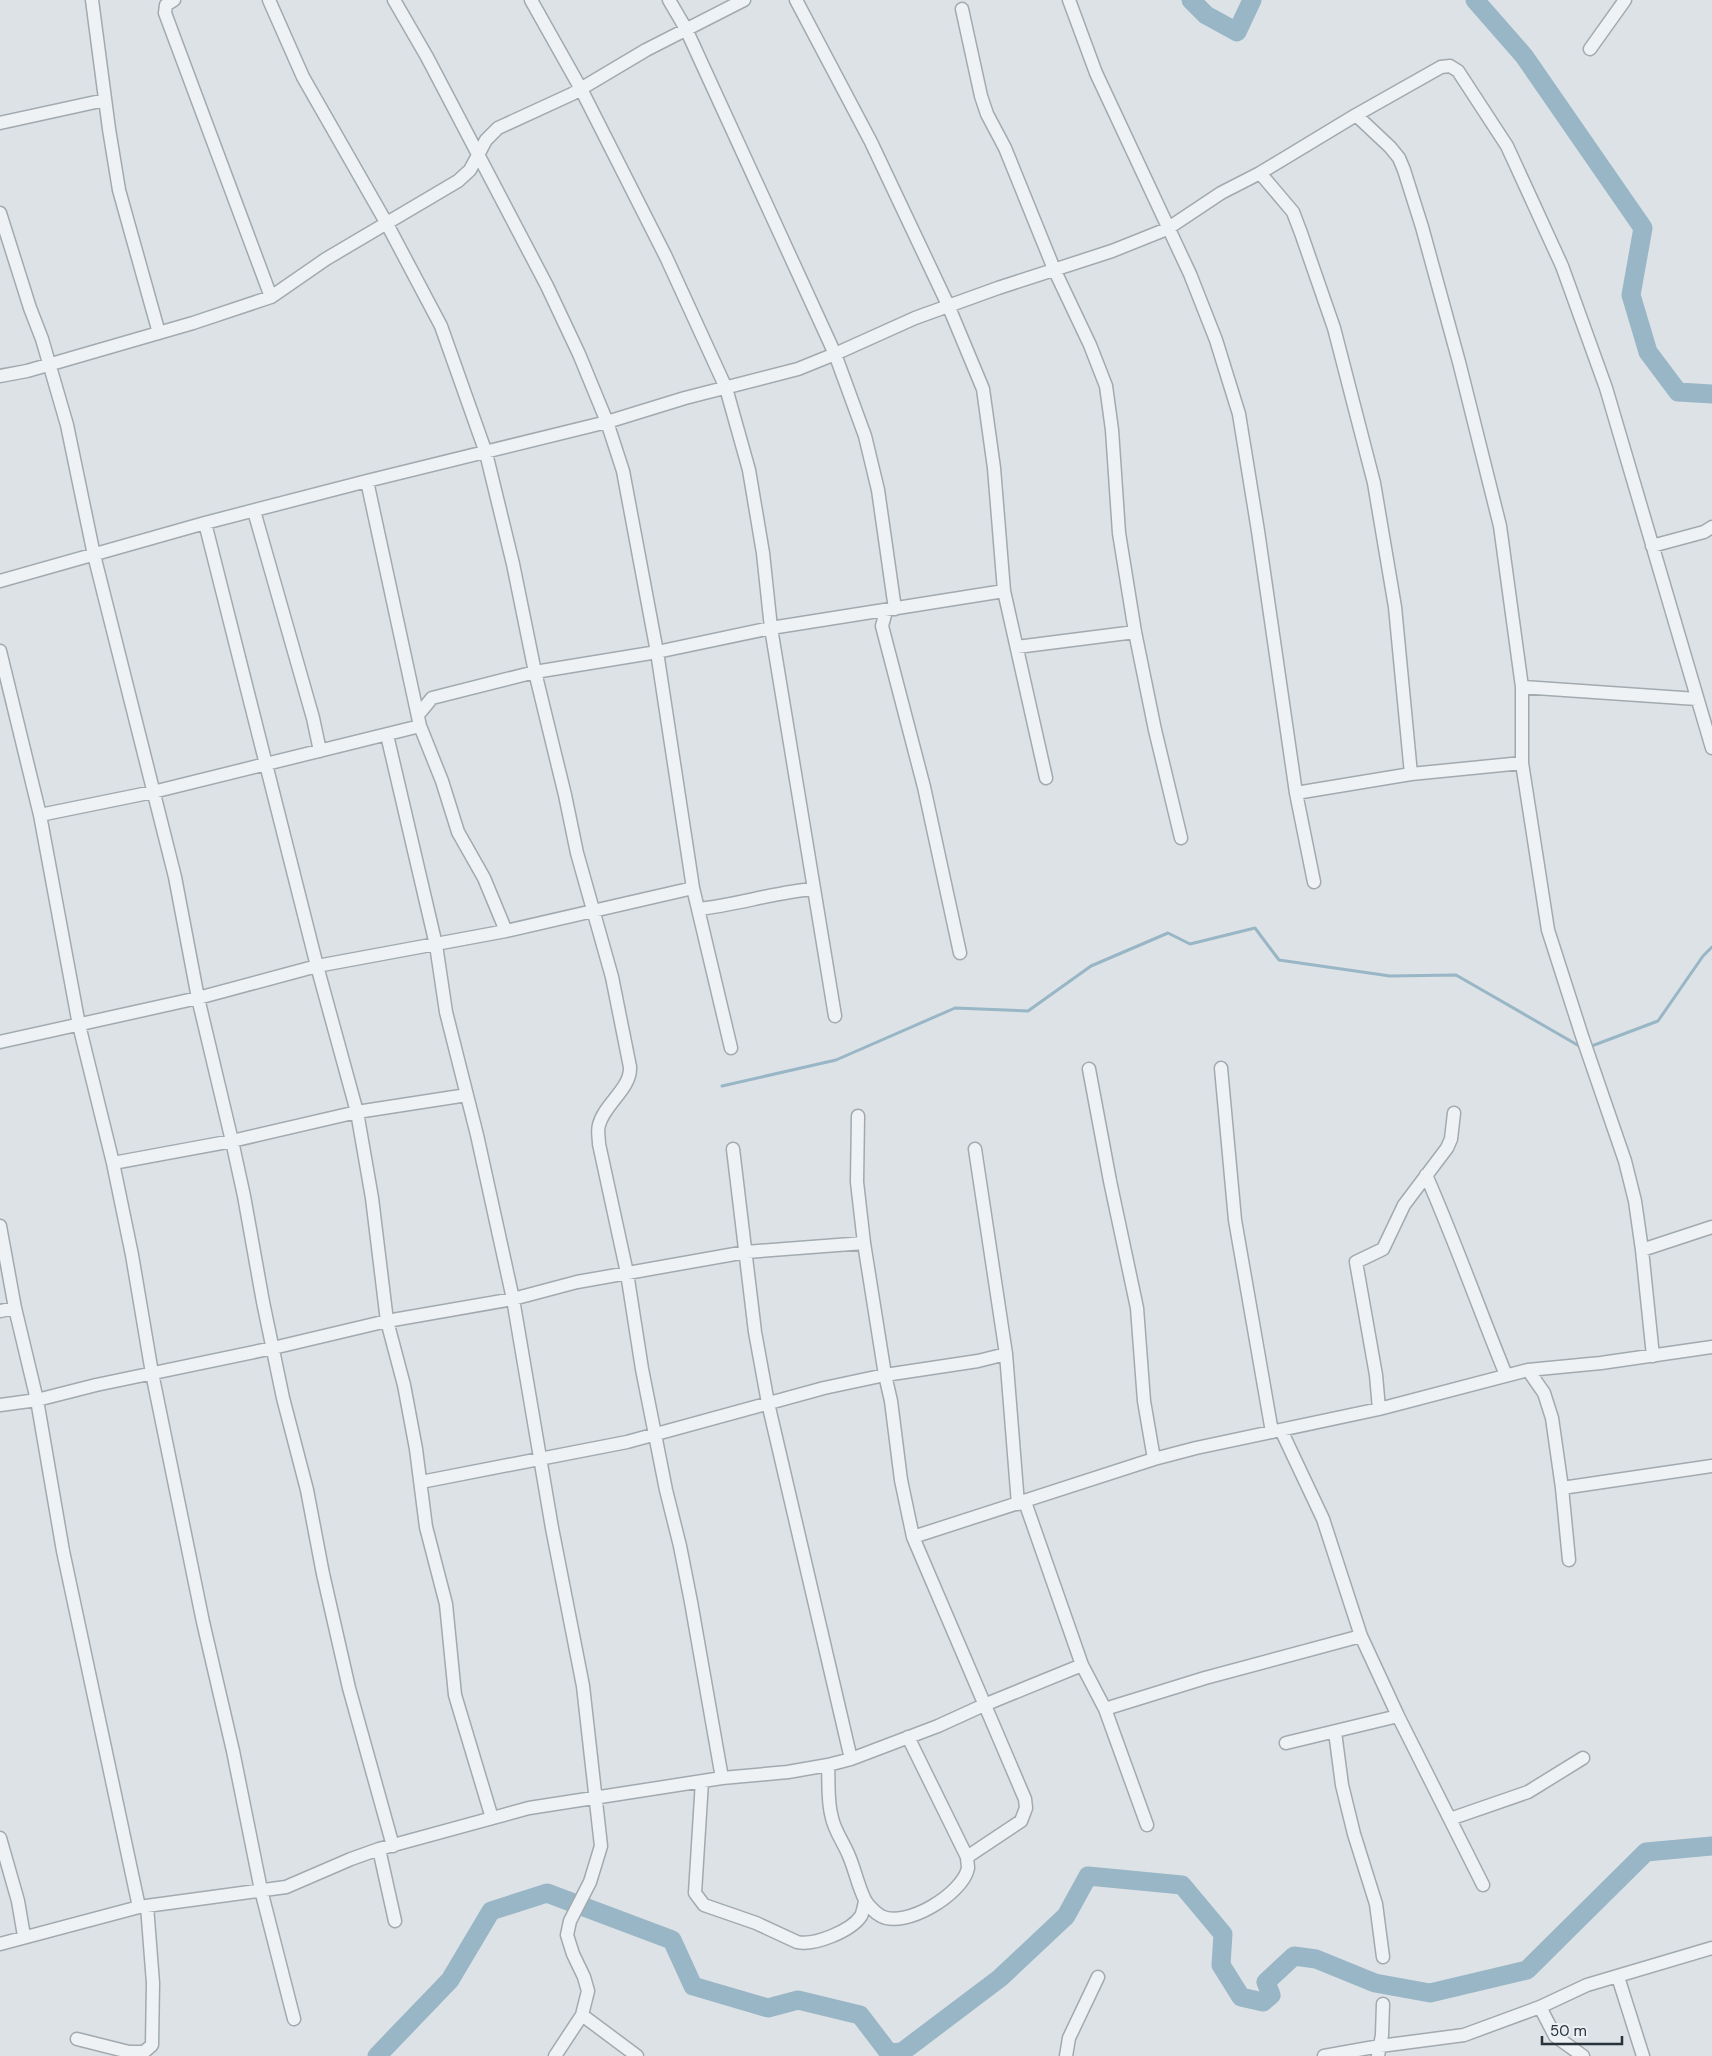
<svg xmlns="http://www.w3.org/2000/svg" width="1712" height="2056" font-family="'DM Sans',sans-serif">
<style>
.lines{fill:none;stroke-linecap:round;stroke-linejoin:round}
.stream{stroke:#98b6c5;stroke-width:3}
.river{stroke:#98b6c5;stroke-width:19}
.street-casing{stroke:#a2aaaf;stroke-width:15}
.street{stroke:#eff2f4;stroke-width:12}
</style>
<rect width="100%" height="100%" fill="#dce2e6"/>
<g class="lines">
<path class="stream" d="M1589,1047L1658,1021L1703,956L1712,947
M722,1086L836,1060L955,1008L1028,1011L1091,966L1168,933L1190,944L1255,928L1279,960L1390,976L1456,975L1581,1047"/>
<path class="river" d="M1191,0L1206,15L1237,32L1252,0
M1475,0L1524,56L1643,228L1631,295L1648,352L1678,392L1712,394
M377,2056L450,1980L491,1911L547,1893L672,1940L693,1986L768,2008L798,2000L860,2015L889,2053L902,2052L1000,1978L1066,1916L1088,1876L1182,1885L1223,1934L1221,1965L1241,1997L1263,2002L1271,1995L1266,1982L1294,1956L1316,1959L1375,1983L1430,1993L1527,1970L1646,1852L1712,1846"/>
<g class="street-casing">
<path id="street" d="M92,0L109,129L119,190L159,333
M174,0L166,5L165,13L271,297
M269,0L303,77L387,224L441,326L486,453L513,564L535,672L565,795L577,853L612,977L630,1067C631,1089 604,1104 599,1125C597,1130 599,1138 599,1144L627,1273L642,1369L666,1490L680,1546L691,1602L722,1778
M394,0L427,57L547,286L579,354L607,422L623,471L657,652L693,888L731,1048
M531,0L581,89L666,257L726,388L749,470L763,553L771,628L835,1016
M669,0L686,29L835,354L865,436L878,490L895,609
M796,0L871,142L948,305L983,389L994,468L1004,591L1046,778
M1069,0L1096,73L1190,274L1216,340L1239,414L1258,531L1296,793L1314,882
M962,9L981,96L987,114L1005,148L1054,269L1090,345L1106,386L1112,430L1119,533L1135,632L1155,730L1181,838
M1590,49L1625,0
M1356,115L1390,147L1399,158L1404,170L1422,227L1459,362L1500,526L1522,687V763L1548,930L1582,1036L1625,1161L1635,1201L1642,1250L1653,1356
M0,123L105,100
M1260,173L1293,212L1301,233L1334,328L1374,483L1395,607L1411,774
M0,213L30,308L42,339L67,425L94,555L175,877L198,998L232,1141L357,1112L467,1095
M0,376L27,371L193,323L271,297L326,259L458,181L470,170L486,140L498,128L572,94L646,50L744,0
M367,481L420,726L442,781L458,832L484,878L506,931L693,888
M254,511L313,718L320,751
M205,523L317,966L357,1112L372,1198L387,1321L404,1385L416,1449L426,1527L446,1604L455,1695L492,1818
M1652,546L1704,532L1712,527
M0,581L205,523L367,481L607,422L685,398L798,369L835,354L915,318L998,288L1112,251L1167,229L1221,193L1260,173L1356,115L1441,67L1450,66L1458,71L1507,146L1562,266L1606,388L1712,748
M886,611L882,626L924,787L960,953
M1017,647L1135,632
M0,651L40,815L79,1025L113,1163L132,1255L152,1373L203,1622L233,1751L261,1890L294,2019
M1522,687L1697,699
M418,715L432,698L535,672L657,652L771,628L1004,591
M387,735L436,945L446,1012L477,1135L513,1299L552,1528L583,1686L601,1846L590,1882L570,1921L567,1935L573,1954L584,1977L588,1991L582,2015L555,2056
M1296,793L1411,774L1522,763
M40,815L153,792L420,726
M698,909C737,905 775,892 814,889
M0,1042L198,998L317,966L506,931
M1221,1068L1235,1220L1272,1432
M1089,1069L1110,1181L1137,1308L1144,1401L1154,1459
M858,1116L857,1182L864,1243L885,1375L891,1401L901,1480L913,1537L1154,1459L1196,1448L1379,1409L1528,1370L1601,1363L1712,1347
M733,1149L755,1332L768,1403L851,1759
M975,1149L1006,1354
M113,1163L232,1141L244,1196L263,1302L283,1398L307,1490L323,1574L349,1688L393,1846
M1426,1175C1455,1241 1479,1309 1506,1375
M0,1226L15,1308L37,1400L63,1551L139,1907
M1642,1250L1712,1227
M0,1311L15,1308
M1528,1370L1544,1393L1552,1418L1562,1488L1569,1560
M0,1405L37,1400L96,1385L273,1348L387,1321L513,1299L577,1282L746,1252L864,1243
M1379,1409L1376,1375L1356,1262L1383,1249L1404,1205L1447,1148L1451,1139L1454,1113
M1281,1430L1323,1519L1361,1636L1398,1716L1483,1885
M421,1482L627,1442L824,1388L885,1375L978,1361L1006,1354L1018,1504
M1562,1488L1712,1466
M1025,1502L1082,1665L1105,1709L1147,1825
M913,1537L1025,1799L1026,1808L1021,1821L967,1857
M1105,1709L1205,1678L1361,1636
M1335,1732L1342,1785L1354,1834L1376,1904L1383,1957
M1286,1743L1398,1716
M828,1765C829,1782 827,1801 832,1818C835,1832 844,1843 849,1856C855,1870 858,1886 865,1900C868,1905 875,1913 881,1916C905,1929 963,1894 968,1868C968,1865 967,1860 967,1857L908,1737
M702,1781L695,1893L704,1905L756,1923L797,1942C814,1946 851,1931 861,1916C863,1912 864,1906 865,1901
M1450,1819L1528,1792L1583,1758
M0,1838L18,1901L24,1936
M379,1849L395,1921
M0,1944L139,1907L286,1887L351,1859L379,1849L529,1808L722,1778L788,1772L828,1765L851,1759L938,1726L984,1705L1082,1665
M1618,1977L1643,2056
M1540,2007L1555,2036L1583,2056
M582,2015L637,2056
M77,2039L129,2052H144L152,2045L153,1983L147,1906
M1066,2056L1069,2038L1098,1977
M1324,2056L1380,2046L1464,2035L1540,2007L1587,1985L1712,1948
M1378,2056L1382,2035L1383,2004"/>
</g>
<use href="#street" class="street"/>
</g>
<path d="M1542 2036v8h80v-8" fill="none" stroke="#27323b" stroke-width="2.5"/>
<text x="1550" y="2036" font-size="15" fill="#27323b" stroke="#ebf0f4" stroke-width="4" paint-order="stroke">50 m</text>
</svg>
